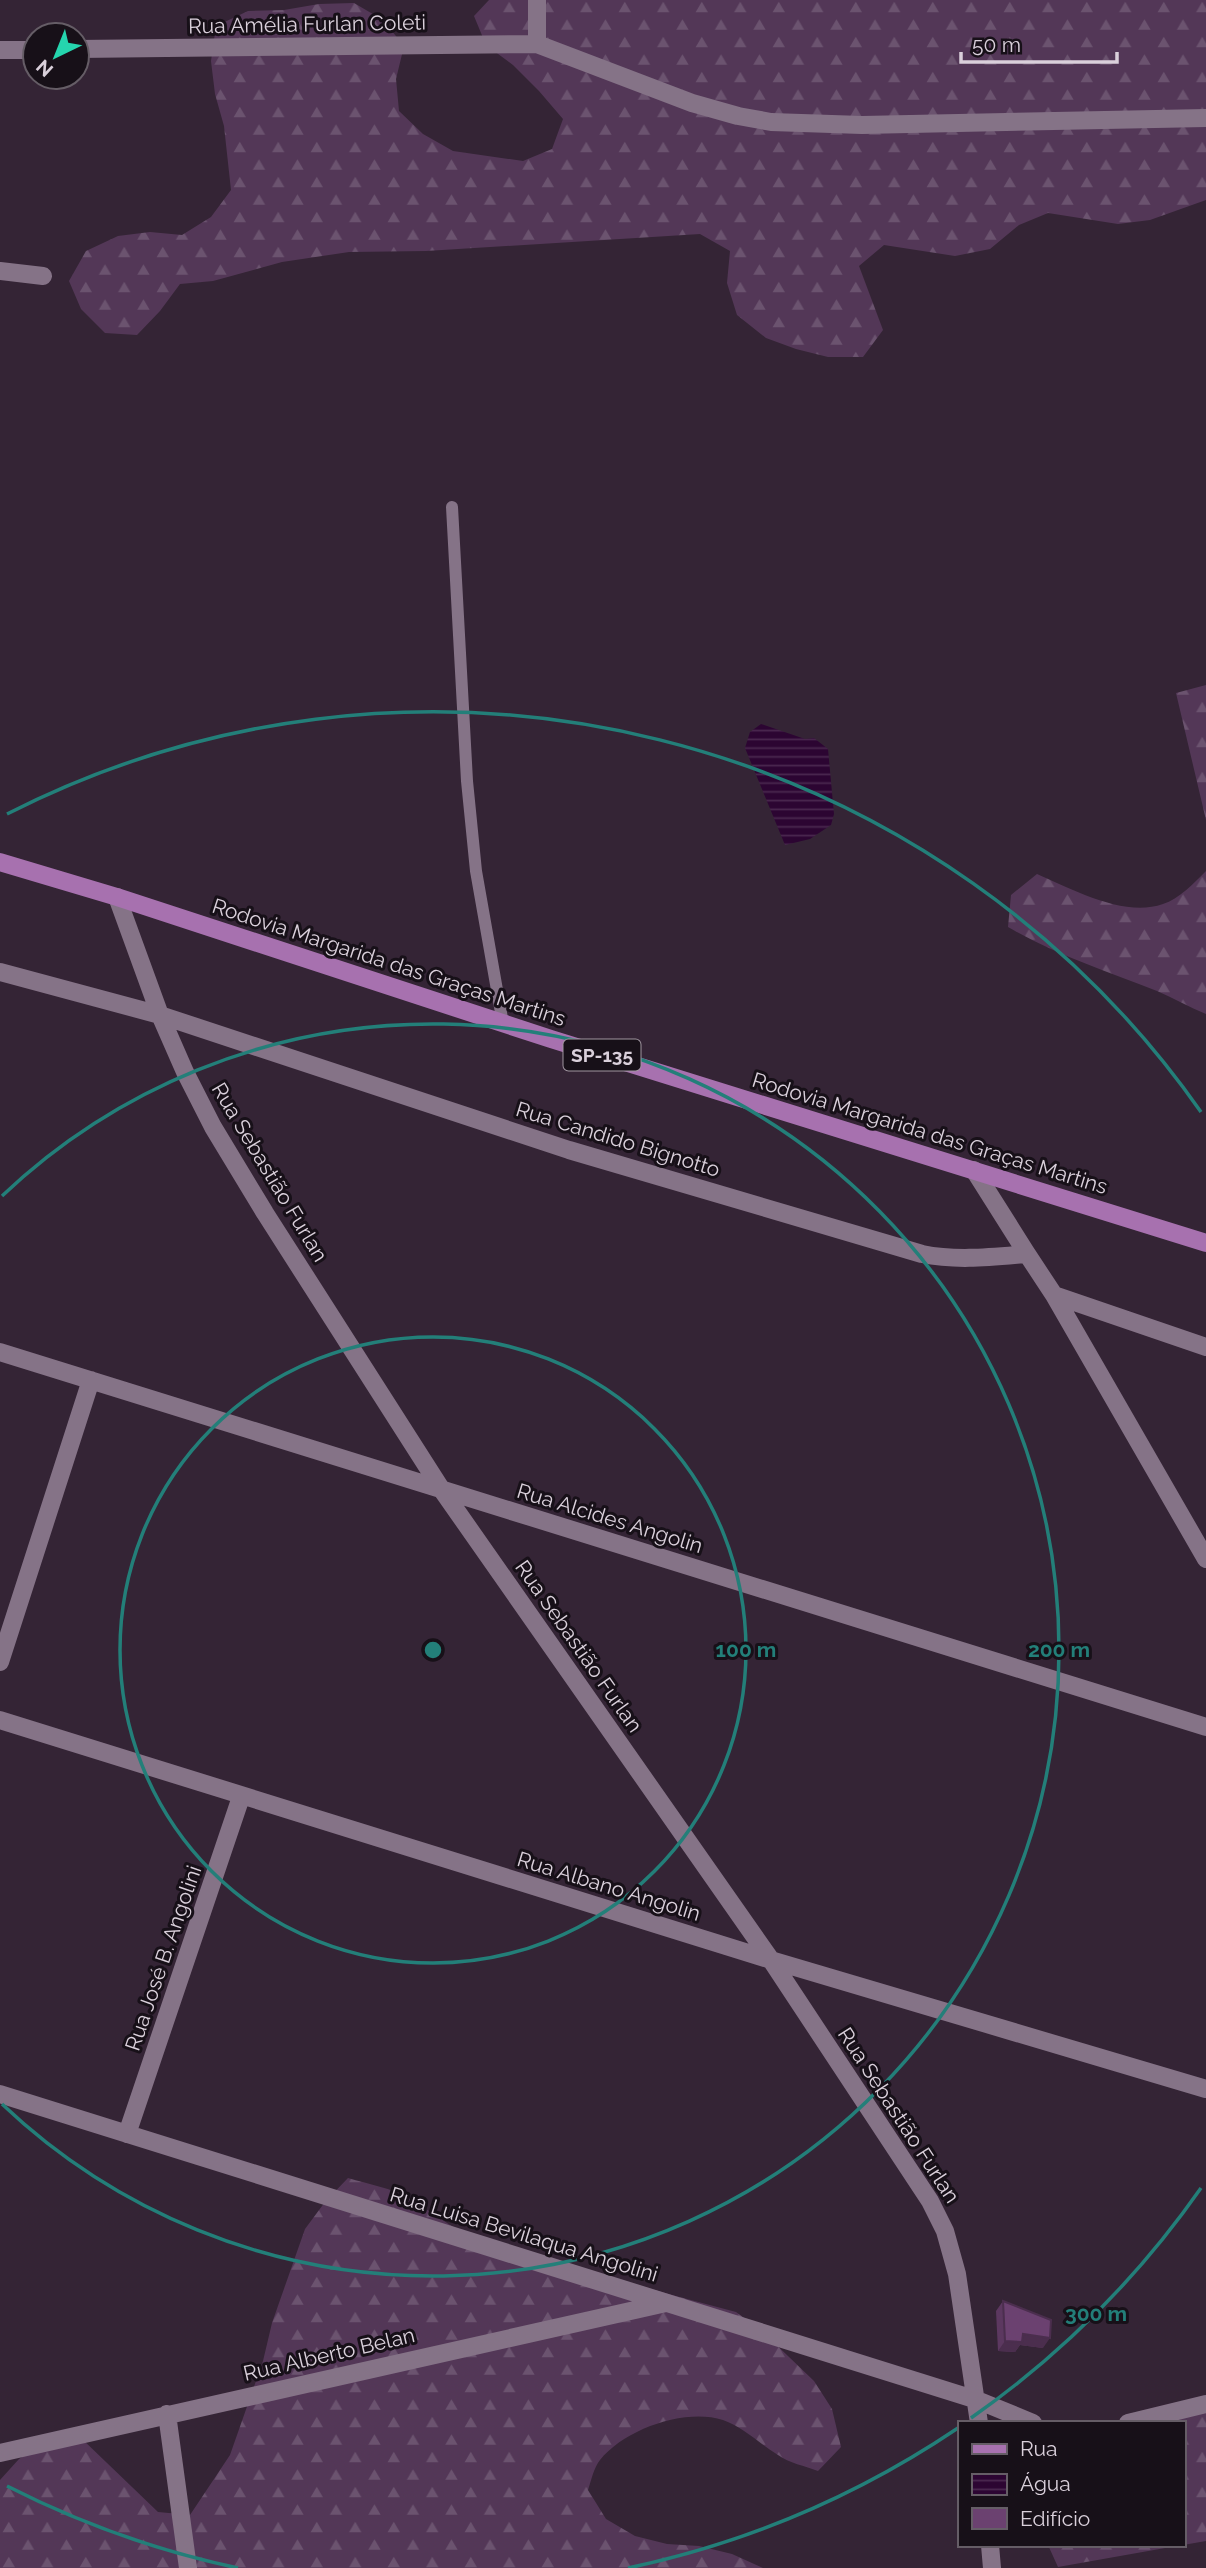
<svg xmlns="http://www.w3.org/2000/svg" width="1206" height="2568" font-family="Raleway,sans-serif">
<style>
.forest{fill:url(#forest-firs)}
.water{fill:url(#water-rules)}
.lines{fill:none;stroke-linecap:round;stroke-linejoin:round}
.lane{stroke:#857387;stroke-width:12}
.street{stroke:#857387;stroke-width:18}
.primary{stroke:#a771af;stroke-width:18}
.wall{fill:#5c3860}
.shaded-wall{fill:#4b2e4e}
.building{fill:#6b4170;stroke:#4b2e4e;stroke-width:2}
.ring{fill:none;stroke:#237f79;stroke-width:3.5}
.labels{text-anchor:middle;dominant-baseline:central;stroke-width:6;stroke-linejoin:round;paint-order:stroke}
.shield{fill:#171018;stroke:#a096a0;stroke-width:2}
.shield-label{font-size:19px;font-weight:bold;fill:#dad0db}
.street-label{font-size:21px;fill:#dad0db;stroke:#171018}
.centre{fill:#237f79;stroke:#171018;stroke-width:3.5}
.ring-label{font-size:21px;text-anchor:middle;font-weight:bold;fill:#237f79;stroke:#171018;stroke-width:6;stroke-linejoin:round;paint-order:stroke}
</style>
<defs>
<pattern id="forest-firs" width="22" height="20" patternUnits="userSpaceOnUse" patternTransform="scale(1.75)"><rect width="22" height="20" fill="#533757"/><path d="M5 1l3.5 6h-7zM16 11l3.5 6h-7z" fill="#6b536f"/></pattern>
<pattern id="water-rules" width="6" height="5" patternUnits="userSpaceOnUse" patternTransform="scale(1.75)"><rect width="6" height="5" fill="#2c0532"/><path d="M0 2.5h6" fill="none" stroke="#4a284f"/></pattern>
</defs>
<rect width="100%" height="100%" fill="#342435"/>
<path class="forest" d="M489,0H1206V200L1150,220L1118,224L1048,213L1019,225L990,249L955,256L884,245L859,266L883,330L863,357H828L796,349L766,338L737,315L727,283L730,251L700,234L426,251L349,252L282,262L213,281L180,284L160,311L137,335L105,333L81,309L69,281L86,251L118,236L150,232L182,235L211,217L231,190L224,126L215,94L211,61L216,26L248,11L284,10L319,4L354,3L383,20L404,46L396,79L399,111L423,134L453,151L523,161L552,149L563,119L539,91L513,65L486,45L474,16Z
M1206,685V820L1176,693Z
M1206,871V1014C1189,1007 1173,998 1157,991C1106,971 1056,955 1008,927L1011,895L1037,874C1072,889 1124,918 1163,904C1179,899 1194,883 1206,871Z
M348,2178C368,2184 392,2188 410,2199C429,2210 447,2224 466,2235L672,2295L736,2312L763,2332L814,2381L832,2409L841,2447L818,2471C805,2466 789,2463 778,2455C760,2444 743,2427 723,2420C685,2408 625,2429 600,2460C594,2467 591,2481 588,2490L606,2519L635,2536L667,2544L699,2546L732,2554L763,2568H0V2480L19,2459L48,2441L81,2438L158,2512L190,2515L230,2455L263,2361L272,2323L305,2229L325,2202Z
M1206,2406V2541L1183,2545V2423H1150Z
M1048,2545H1182L1058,2567Z"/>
<path class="water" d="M761,724L805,739L814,738L828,749L834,814L831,825L810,839L785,845L745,748L750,732Z"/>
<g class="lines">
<path class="lane" d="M452,507L467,781L476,871L503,1024"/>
<path class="street" d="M537,0V44L692,103L738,116L771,122L862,125L1206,118
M77,49L537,44
M0,50H35
M0,271L43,276
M117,897L160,1015L185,1072L213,1127L265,1213L442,1490L771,1960L930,2201L945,2231L957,2274L979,2423
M0,972L160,1015L569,1150L922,1254C957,1261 991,1257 1027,1254L1054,1295L1206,1559
M974,1170L1027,1254
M1054,1295L1206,1347
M0,1352L1206,1727
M0,1662L91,1380
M0,1720L771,1960L1206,2089
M0,2094L977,2400L1033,2423
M127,2134L241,1797
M167,2414L188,2568
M1128,2423L1206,2404
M0,2453L666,2303
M990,2545L992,2568"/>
<path class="primary" d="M0,862L117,897L551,1039L1206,1243"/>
</g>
<path class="wall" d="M1003,2301L1043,2348L1020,2345L1015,2352L998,2351L996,2311Z"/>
<path class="shaded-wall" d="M1023,2334L1050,2338L1043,2348L1020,2345L1015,2352L998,2351L1005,2341Z"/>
<path class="building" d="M1003,2301L1051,2320L1050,2338L1023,2334L1022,2342L1005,2341Z"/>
<g class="ring">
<circle cx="433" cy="1650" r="313"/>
<path d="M2 1196A626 626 0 1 1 2 2104"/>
<path d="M1201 2188A938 938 0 0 1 971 2418M958 2428A938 938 0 0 1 628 2568M238 2568A938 938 0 0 1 7 2486M7 814A938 938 0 0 1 1201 1112"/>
</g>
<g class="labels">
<rect class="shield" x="563.5" y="1039.5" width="77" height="31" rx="5"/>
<g class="shield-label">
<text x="602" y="1055">SP-135</text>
</g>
<g class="street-label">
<text transform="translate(307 24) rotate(-1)">Rua Amélia Furlan Coleti</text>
<text transform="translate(389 962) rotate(18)">Rodovia Margarida das Graças Martins</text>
<text transform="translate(930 1133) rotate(17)">Rodovia Margarida das Graças Martins</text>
<text transform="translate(618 1139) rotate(17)">Rua Candido Bignotto</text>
<text transform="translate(270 1172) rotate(59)">Rua Sebastião Furlan</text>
<text transform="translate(610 1518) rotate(17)">Rua Alcides Angolin</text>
<text transform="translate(579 1646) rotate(55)">Rua Sebastião Furlan</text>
<text transform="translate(609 1886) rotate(17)">Rua Albano Angolin</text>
<text transform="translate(163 1958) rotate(-71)">Rua José B. Angolini</text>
<text transform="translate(899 2115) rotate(57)">Rua Sebastião Furlan</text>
<text transform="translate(524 2234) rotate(17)">Rua Luisa Bevilaqua Angolini</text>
<text transform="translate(329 2354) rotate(-13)">Rua Alberto Belan</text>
</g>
</g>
<circle cx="433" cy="1650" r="10" class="centre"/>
<g class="ring-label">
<text x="746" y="1657">100 m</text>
<text x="1059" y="1657">200 m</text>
<text x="1096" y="2321">300 m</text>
</g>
<rect x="958" y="2421" width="228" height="126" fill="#171018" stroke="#655d66" stroke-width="2"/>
<rect x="972" y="2444" width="35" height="10" fill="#a771af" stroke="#655d66" stroke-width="2"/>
<text x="1020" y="2456" font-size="21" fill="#dad0db">Rua</text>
<rect x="972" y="2474" width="35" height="21" fill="url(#water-rules)" stroke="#655d66" stroke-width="2"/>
<text x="1020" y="2491" font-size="21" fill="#dad0db">Água</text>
<rect x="972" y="2508" width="35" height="21" fill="#6b4170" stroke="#655d66" stroke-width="2"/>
<text x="1020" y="2526" font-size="21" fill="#dad0db">Edifício</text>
<g transform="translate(56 56) rotate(223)"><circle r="33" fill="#171018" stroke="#655d66" stroke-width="2"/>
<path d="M0-5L12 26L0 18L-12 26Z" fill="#25d5ae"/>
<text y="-10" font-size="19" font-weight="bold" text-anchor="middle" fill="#dad0db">N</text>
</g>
<path d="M961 52v10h156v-10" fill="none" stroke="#dad0db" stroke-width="3.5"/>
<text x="972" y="52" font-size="21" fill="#dad0db" stroke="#171018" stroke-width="5" paint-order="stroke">50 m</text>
</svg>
